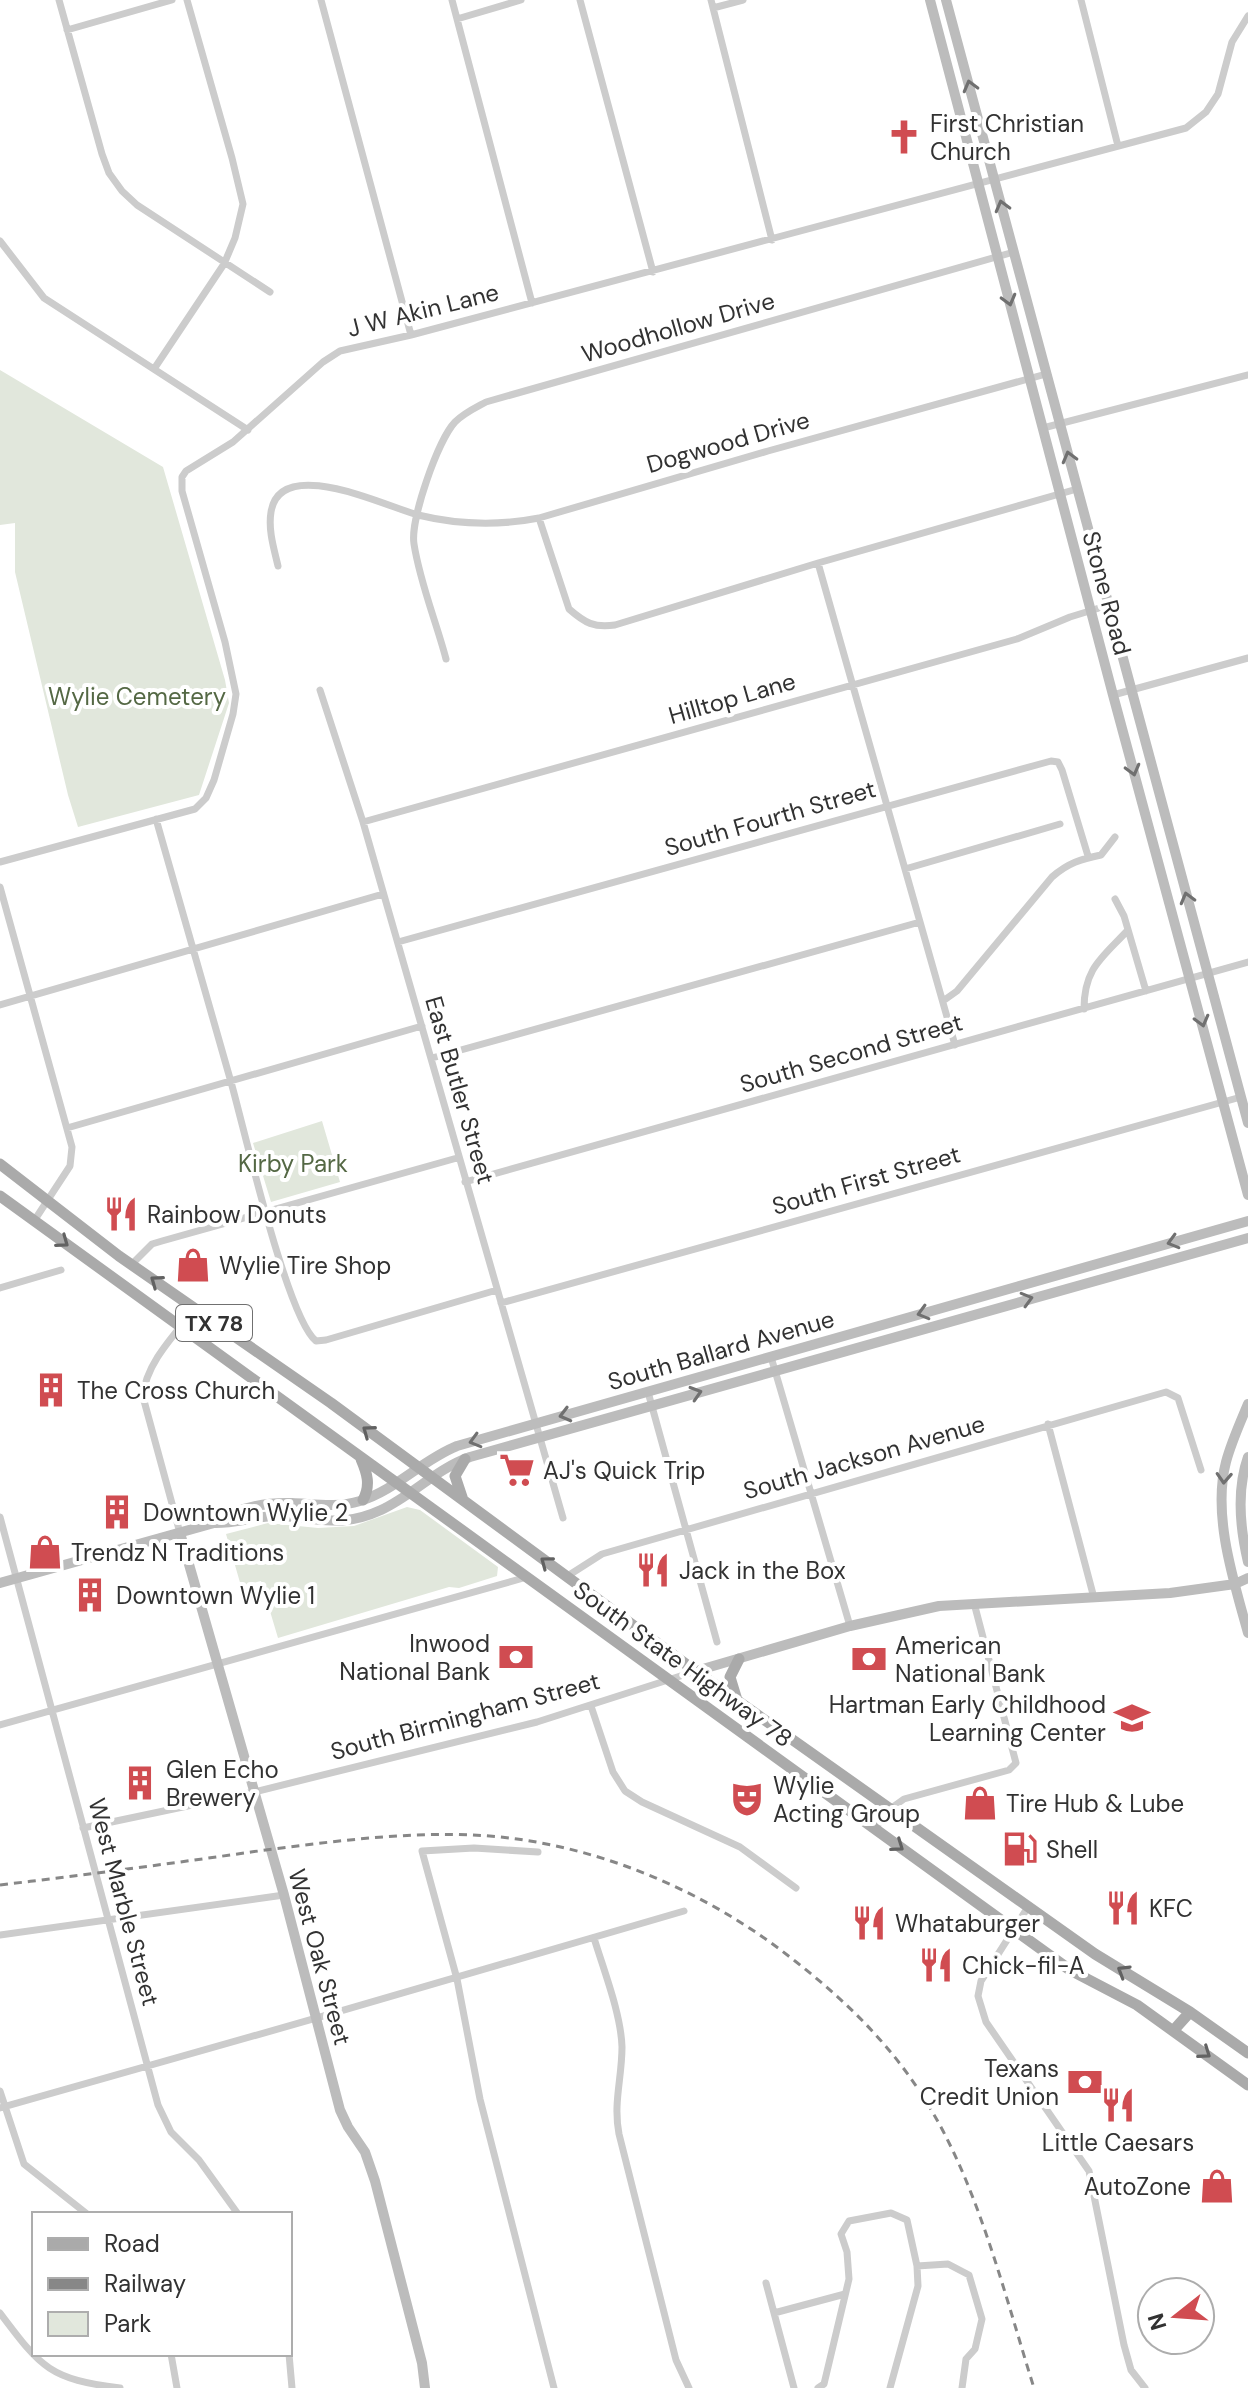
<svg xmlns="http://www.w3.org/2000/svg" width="1248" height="2388" font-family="'DM Sans',sans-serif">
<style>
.green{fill:#e1e7dc}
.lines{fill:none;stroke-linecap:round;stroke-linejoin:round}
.street{stroke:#ccc;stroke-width:7}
.secondary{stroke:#bcbcbc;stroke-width:10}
.primary{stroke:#aaa;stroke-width:11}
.rail{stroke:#878787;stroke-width:3;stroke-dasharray:8 6;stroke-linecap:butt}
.oneway{stroke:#707070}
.oneway2{stroke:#626262}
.labels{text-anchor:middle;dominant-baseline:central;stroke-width:8;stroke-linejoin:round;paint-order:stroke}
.shield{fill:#fff;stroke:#707070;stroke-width:2}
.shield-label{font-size:22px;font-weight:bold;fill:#323232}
.poi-label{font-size:24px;fill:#323232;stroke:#fff;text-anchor:start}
.street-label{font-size:24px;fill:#323232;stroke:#fff}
.park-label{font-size:24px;fill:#546844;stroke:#fff}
</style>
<rect width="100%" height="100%" fill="#fff"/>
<path class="green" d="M0,370L163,467L225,680L229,703L199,795L78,827L68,795L15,572V523L0,525Z
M322,1121L340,1182L271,1202L253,1143Z
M407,1507L420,1510L498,1567L497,1576L459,1588L449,1587L278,1638L261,1581L241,1586L226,1534L268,1523L318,1528L354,1526Z"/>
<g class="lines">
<path class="street" d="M59,0L102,154L109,173L122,191L137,205L270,292
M321,0L411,335
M452,0L532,303
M580,0L653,272
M711,0L772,240
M1081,0L1118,146
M713,8L743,0
M457,19L521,0
M67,30L172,0
M0,241L44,298L248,430
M154,369L224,264L235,238L243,204L232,158L187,0
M1043,428L1248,375
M539,518L569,609C585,623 594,628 615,625L818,563L1077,489
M818,563L955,1045
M278,566C274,549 268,530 271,512C280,454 387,507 418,515C459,525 498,526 539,518L768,451L1046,374
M446,659C436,621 420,583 414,544C410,520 438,440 455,422C464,413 475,408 486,402L1014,252
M320,690L363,822L563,1518
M1113,695L1248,658
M156,819C181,907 207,995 231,1082C244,1128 287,1318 316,1341L326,1340L497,1290
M363,822L1017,639L1070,617L1109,605
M0,862L195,809L206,798L214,780L233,714L236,694L225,642L182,491V477L186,471L233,442L323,362L340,351L411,335L1186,128L1206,112L1218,94L1232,42L1248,16
M905,869L1060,824
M0,887L72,1147L70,1166L34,1221
M1115,899L1124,916L1146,991
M398,942L1051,761L1058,762L1062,770L1088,856
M943,1001L957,991L1052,877C1068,863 1081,859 1101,855L1115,837
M0,1005L383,894
M1084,1009C1084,968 1102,958 1128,930
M432,1058L920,922
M67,1128L422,1026
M465,1182L1248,962
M132,1264L152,1244L162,1241L457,1158
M0,1288L61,1270
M501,1303L1241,1097
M771,1357L850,1626
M648,1392L717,1642
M1048,1424L1094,1598
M0,1517L158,2105L171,2132L199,2160L238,2214
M180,1533L143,1397C145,1364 175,1334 195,1309
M566,1577L602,1554L1166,1392L1178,1398L1201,1470
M591,1706L613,1772L625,1791L642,1802L740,1847L796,1888
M0,1725L527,1577
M83,1828L254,1792L537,1722L696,1671
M875,1829L890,1809L904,1799L1009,1770L1016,1763L974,1603
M538,1852L474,1848L422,1851L457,1979L480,2099L554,2388
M1028,1907L981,1981L978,1996L986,2022L1089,2171L1124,2345L1131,2370L1145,2388
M0,1935L284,1895
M594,1938C604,1971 621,2014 622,2047C622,2078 613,2103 619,2134L676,2360L689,2388
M0,2091L24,2164L87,2214
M0,2108C228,2044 457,1978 684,1911
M766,2283L794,2388
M0,2313C42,2369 50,2379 120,2388
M774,2313L845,2294
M171,2354L177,2388
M289,2354L292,2388
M818,2388L824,2384L849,2279L847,2252L841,2234L849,2221L891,2213L907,2220L917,2266L948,2264L969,2275L982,2319L975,2349L966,2359L962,2388
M890,2388L918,2286L917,2266"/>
<path class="secondary" d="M930,0L1113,695L1248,1195
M946,0L1248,1123
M1248,1404C1240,1423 1231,1443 1226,1462C1212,1515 1234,1582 1248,1633
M1248,1457C1236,1491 1240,1528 1248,1562
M216,1523C237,1523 257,1516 278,1516C318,1517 340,1529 381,1510C413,1495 436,1469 470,1457L1248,1238
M180,1533L284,1895L340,2110L348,2127L365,2152L375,2181L422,2363L425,2388
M0,1583L214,1523C237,1508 264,1502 292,1503C315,1504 337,1508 360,1501C396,1490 422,1460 457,1446L1248,1221
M696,1671L850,1626L939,1606L1170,1593L1235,1584L1248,1578"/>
<path class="primary" d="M0,1164L119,1256L331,1403L687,1665L1095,1954L1190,2012L1248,2053
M0,1196L1070,1970L1137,2005L1248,2085
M361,1459C367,1473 371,1485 363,1500
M463,1500L455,1476L465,1459
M737,1700L730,1677L739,1659
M1173,2031L1190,2012"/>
<path class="rail" d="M0,1885C84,1875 168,1864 251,1852C336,1841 432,1827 517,1839C618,1853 716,1898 795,1961C850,2004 898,2052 933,2113C980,2193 1006,2299 1034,2388"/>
</g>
<defs><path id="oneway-chevron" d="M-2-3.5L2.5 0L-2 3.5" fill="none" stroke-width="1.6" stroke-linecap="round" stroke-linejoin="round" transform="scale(2)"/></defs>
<g class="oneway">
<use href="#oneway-chevron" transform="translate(970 86) rotate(-105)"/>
<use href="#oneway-chevron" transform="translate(1002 206) rotate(-105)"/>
<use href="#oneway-chevron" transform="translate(1009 300) rotate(75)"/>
<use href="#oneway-chevron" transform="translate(1069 457) rotate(-105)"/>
<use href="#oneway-chevron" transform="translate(1133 770) rotate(75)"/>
<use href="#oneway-chevron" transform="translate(1187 898) rotate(-105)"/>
<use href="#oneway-chevron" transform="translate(1202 1021) rotate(75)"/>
<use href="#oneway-chevron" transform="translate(1173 1242) rotate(164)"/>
<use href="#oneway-chevron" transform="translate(1027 1299) rotate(-16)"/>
<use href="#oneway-chevron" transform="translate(923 1313) rotate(164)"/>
<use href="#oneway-chevron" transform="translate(696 1393) rotate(-17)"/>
<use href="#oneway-chevron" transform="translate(565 1415) rotate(165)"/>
<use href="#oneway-chevron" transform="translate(475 1441) rotate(164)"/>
<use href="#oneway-chevron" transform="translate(1224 1478) rotate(93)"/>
</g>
<g class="oneway2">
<use href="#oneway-chevron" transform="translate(63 1242) rotate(36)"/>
<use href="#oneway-chevron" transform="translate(156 1281) rotate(-144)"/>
<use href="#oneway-chevron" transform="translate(368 1431) rotate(-144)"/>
<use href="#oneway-chevron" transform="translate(546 1562) rotate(-143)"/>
<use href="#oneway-chevron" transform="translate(898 1846) rotate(35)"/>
<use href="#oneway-chevron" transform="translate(1123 1971) rotate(-149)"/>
<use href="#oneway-chevron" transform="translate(1205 2053) rotate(35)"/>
</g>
<defs>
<g id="church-bare" transform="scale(2.76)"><path d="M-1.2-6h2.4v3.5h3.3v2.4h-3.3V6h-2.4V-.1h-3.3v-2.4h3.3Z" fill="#d04c51" stroke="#fff" stroke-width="2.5" paint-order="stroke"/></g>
<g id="restaurant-bare" transform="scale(2.76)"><path d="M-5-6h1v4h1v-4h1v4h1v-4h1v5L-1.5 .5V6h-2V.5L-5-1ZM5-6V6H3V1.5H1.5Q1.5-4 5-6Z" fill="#d04c51" stroke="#fff" stroke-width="2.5" paint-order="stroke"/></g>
<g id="shop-bare" transform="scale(2.76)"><path d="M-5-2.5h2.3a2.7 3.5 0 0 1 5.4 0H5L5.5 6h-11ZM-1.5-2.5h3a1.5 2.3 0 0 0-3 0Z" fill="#d04c51" stroke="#fff" stroke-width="2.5" paint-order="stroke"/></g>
<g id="building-bare" transform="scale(2.76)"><path d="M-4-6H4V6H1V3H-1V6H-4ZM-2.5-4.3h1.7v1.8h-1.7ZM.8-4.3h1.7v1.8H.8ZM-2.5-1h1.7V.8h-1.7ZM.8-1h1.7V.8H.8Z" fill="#d04c51" stroke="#fff" stroke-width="2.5" paint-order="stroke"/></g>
<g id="supermarket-bare" transform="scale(2.76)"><path d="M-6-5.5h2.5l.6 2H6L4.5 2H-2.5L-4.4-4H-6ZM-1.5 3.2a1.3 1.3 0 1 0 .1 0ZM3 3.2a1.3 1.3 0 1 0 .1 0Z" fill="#d04c51" stroke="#fff" stroke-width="2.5" paint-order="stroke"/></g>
<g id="bank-bare" transform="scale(2.76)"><path d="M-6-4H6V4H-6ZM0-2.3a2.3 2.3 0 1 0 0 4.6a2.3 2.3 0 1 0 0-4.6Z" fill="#d04c51" stroke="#fff" stroke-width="2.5" paint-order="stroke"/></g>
<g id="school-bare" transform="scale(2.76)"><path d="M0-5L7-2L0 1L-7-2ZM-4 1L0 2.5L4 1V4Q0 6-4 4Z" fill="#d04c51" stroke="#fff" stroke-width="2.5" paint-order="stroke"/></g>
<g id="theatre-bare" transform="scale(2.76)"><path d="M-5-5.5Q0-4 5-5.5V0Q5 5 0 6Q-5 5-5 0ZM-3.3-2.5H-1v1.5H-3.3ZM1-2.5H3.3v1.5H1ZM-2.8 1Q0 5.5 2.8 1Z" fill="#d04c51" stroke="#fff" stroke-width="2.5" paint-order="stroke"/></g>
<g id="fuel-bare" transform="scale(2.76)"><path d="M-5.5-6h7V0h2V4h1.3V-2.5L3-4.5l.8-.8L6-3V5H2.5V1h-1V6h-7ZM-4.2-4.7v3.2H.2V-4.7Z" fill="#d04c51" stroke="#fff" stroke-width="2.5" paint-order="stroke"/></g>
</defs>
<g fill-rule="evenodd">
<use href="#church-bare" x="904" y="137"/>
<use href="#restaurant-bare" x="121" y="1214"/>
<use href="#shop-bare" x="193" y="1265"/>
<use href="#building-bare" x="51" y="1390"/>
<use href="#supermarket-bare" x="517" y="1470"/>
<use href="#building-bare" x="117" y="1512"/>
<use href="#shop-bare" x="45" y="1552"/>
<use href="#restaurant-bare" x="653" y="1570"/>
<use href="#building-bare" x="90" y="1595"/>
<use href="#bank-bare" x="516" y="1657"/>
<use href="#bank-bare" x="869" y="1659"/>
<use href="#school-bare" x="1132" y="1718"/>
<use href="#building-bare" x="140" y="1783"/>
<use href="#theatre-bare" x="747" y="1799"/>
<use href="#shop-bare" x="980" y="1803"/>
<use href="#fuel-bare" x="1020" y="1849"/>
<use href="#restaurant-bare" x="1123" y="1908"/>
<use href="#restaurant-bare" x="869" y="1923"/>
<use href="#restaurant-bare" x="936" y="1965"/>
<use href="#bank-bare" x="1085" y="2082"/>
<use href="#restaurant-bare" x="1118" y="2105"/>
<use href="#shop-bare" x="1217" y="2186"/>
</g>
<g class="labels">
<rect class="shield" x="176" y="1305" width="76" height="36" rx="6"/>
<g class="shield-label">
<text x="214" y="1323">TX 78</text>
</g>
<g class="poi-label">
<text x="930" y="123">First Christian<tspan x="930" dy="28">Church</tspan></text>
<text x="147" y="1214">Rainbow Donuts</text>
<text x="219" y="1265">Wylie Tire Shop</text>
<text x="77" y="1390">The Cross Church</text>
<text x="543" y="1470">AJ's Quick Trip</text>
<text x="143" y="1512">Downtown Wylie 2</text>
<text x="71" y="1552">Trendz N Traditions</text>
<text x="679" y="1570">Jack in the Box</text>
<text x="116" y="1595">Downtown Wylie 1</text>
<text x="490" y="1643" text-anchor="end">Inwood<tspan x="490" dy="28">National Bank</tspan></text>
<text x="895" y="1645">American<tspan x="895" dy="28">National Bank</tspan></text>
<text x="1106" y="1704" text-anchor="end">Hartman Early Childhood<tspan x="1106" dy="28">Learning Center</tspan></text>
<text x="166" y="1769">Glen Echo<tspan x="166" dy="28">Brewery</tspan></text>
<text x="773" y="1785">Wylie<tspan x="773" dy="28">Acting Group</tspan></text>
<text x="1006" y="1803">Tire Hub &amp; Lube</text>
<text x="1046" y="1849">Shell</text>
<text x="1149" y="1908">KFC</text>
<text x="895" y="1923">Whataburger</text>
<text x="962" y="1965">Chick-fil-A</text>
<text x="1059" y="2068" text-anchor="end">Texans<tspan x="1059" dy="28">Credit Union</tspan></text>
<text x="1118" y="2142" text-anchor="middle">Little Caesars</text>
<text x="1191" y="2186" text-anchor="end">AutoZone</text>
</g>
<g class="street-label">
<text transform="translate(423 310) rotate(-14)">J W Akin Lane</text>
<text transform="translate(678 327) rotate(-16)">Woodhollow Drive</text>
<text transform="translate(728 442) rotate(-16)">Dogwood Drive</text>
<text transform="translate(1107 593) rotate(75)">Stone Road</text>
<text transform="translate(732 698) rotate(-16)">Hilltop Lane</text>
<text transform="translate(770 818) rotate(-16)">South Fourth Street</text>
<text transform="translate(851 1053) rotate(-16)">South Second Street</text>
<text transform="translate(460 1090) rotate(74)">East Butler Street</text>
<text transform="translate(866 1180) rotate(-16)">South First Street</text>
<text transform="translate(721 1350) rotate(-16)">South Ballard Avenue</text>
<text transform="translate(864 1457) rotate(-16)">South Jackson Avenue</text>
<text transform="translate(683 1664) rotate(36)">South State Highway 78</text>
<text transform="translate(465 1716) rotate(-15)">South Birmingham Street</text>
<text transform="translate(124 1902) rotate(75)">West Marble Street</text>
<text transform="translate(320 1957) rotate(75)">West Oak Street</text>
</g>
<g class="park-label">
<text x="137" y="696">Wylie Cemetery</text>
<text x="293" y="1163">Kirby Park</text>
</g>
</g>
<rect x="32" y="2212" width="260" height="144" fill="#ffffff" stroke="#adadad" stroke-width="2"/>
<rect x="48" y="2238" width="40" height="12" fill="#aaaaaa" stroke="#adadad" stroke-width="2"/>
<text x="104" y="2252" font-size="24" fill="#323232">Road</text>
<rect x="48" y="2278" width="40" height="12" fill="#878787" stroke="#adadad" stroke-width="2"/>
<text x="104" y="2292" font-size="24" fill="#323232">Railway</text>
<rect x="48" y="2312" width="40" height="24" fill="#e1e7dc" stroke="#adadad" stroke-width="2"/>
<text x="104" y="2332" font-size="24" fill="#323232">Park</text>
<g transform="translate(1176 2316) rotate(253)"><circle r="38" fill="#ffffff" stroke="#adadad" stroke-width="2"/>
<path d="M0-6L14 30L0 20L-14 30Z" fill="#d04c51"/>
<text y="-12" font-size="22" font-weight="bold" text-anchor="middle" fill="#323232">N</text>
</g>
</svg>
